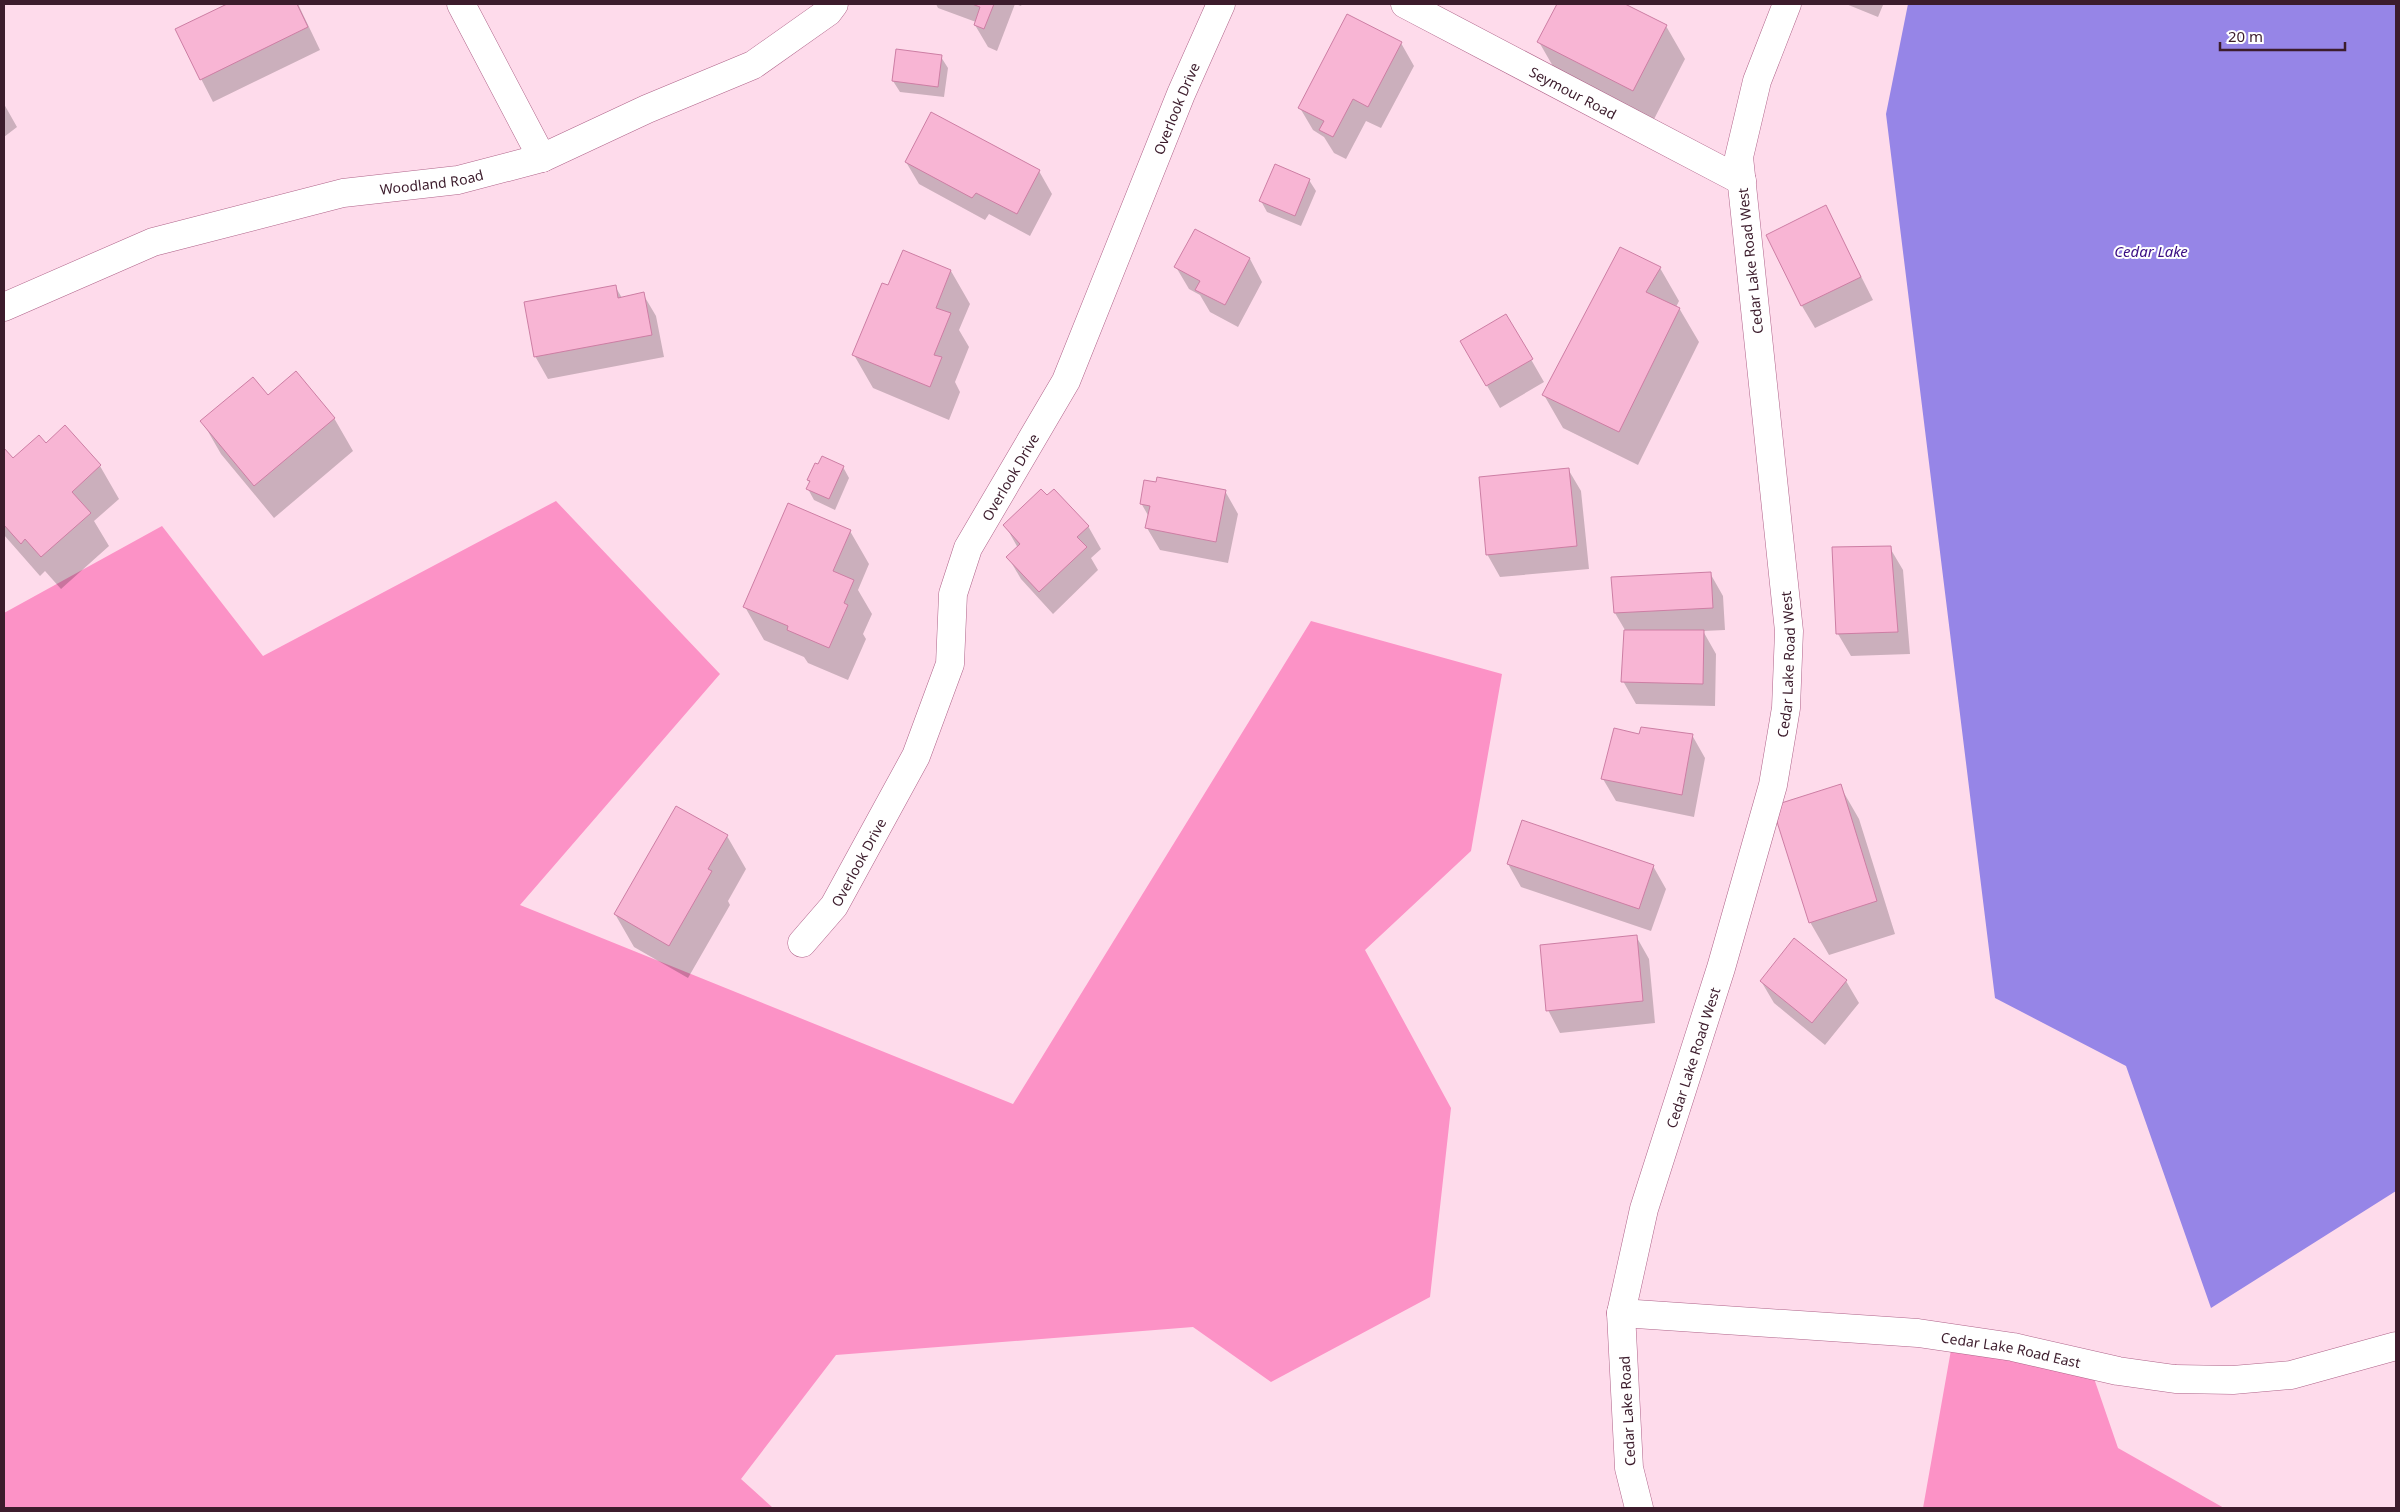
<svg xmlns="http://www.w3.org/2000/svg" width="2400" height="1512" font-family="'Noto Sans',sans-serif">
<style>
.forest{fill:#fc92c6}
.water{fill:#9685e7}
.shadow{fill:#0003}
.building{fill:#f8b5d4;stroke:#cd7ea4}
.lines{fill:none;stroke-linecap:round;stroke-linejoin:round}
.minor-casing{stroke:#af6389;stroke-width:29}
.minor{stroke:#fff;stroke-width:28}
.labels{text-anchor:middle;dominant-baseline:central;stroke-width:4;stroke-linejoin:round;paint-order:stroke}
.street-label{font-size:14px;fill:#3c1c2c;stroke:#fff}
.water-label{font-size:15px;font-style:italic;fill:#3a0e83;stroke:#fff}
</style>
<rect width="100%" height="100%" fill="#fedbeb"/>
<path class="forest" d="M556,501L720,674L520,905L1013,1104L1311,621L1502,674L1471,851L1365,950L1451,1108L1430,1297L1271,1382L1193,1327L836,1355L741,1479L773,1508H4V613L162,526L263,656Z
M1954,1333L2086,1355L2118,1448L2224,1508H1923Z"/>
<path class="water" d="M1908,4H2396V1191L2211,1308L2126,1066L1995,998L1886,114Z"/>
<path class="shadow" d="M230,4H298L320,50L213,102L176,30Z
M936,4H1022L1021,6L1015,4L997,51L988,47L975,25L976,22L938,8Z
M1558,4H1622L1666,26L1685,59L1652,123L1558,75L1539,42Z
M1846,4H1882L1883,5L1878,17Z
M1401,43L1414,66L1381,128L1366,121L1346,159L1334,153L1324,137L1313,130L1300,108Z
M941,57L948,68L944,97L900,92L893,81Z
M4,104L17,127L4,137Z
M906,162L1039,171L1052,194L1030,236L989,214L985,220L919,184Z
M1275,166L1309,180L1316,191L1301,226L1267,212L1261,201Z
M1826,207L1873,300L1815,328L1802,306Z
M1196,230L1250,259L1262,282L1238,327L1210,312L1200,295L1189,289L1176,267Z
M903,252L951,271L970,304L959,330L969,347L955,382L960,392L949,420L873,388L854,355L889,287Z
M1660,268L1679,301L1676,307L1679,308L1699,342L1638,465L1563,428L1544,395Z
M615,286L622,298L643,294L656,316L664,357L548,379L535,356Z
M1506,316L1544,382L1500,408L1461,341Z
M334,418L353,451L274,518L221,454L202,421Z
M65,427L100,466L119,499L94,521L109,546L61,589L45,571L40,576L4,535V450L13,460L46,444Z
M843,467L849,478L835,510L814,500L808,489L810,484L808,480Z
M1568,469L1581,491L1589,569L1500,577L1487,554Z
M1225,491L1238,514L1228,563L1160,550L1147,528L1149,517L1141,503Z
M1005,525L1088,526L1101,549L1091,558L1098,570L1053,614L1021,579L1008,557L1018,548Z
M850,531L869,564L858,590L872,614L863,634L866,639L848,680L808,663L804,657L764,640L745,607Z
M1833,548H1890L1903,570L1910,654L1851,656L1838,634Z
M1710,573L1723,596L1725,630L1703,631L1716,654L1715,706L1636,704L1623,681L1625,630L1615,613Z
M1692,735L1705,758L1694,817L1616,801L1603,779Z
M1840,786L1859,819L1895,934L1829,955L1810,922Z
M727,836L746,869L728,901L730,905L688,978L634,947L615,914Z
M1508,864L1653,866L1666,889L1651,931L1521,887Z
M1636,936L1649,959L1655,1023L1560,1033L1548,1010Z
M1761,981H1846L1859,1003L1825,1045L1774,1003Z"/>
<path class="building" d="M227,4H297L308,27L200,80L175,29Z
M972,4H994L984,29L974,25L980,7Z
M1557,4H1625L1667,25L1633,91L1537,42Z
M1347,14L1402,42L1368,107L1353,99L1333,137L1319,130L1324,121L1298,108Z
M896,49L942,55L938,87L892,81Z
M931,112L1040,170L1017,214L976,193L972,198L905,162Z
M1275,164L1310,179L1295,216L1259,201Z
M1826,205L1861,277L1801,306L1766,235Z
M1195,229L1250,258L1225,305L1195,290L1200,281L1174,267Z
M1620,247L1661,267L1646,292L1680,308L1619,432L1542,395Z
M903,250L951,270L936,308L951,313L934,355L942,357L930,387L852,355L882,283L888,285Z
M616,285L618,298L644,292L652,335L534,357L524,302Z
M1506,314L1533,359L1486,386L1460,341Z
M296,371L335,418L254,486L200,421L253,377L268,395Z
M65,425L101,465L72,492L91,513L41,557L25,539L21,544L4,525V448L13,458L39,435L46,443Z
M822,456L844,466L829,499L806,489L810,481L807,480L815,463L818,464Z
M1569,468L1577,546L1486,555L1479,477Z
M1157,477L1226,490L1216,542L1145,528L1150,506L1140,504L1144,480L1156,482Z
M1041,489L1047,495L1054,489L1089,526L1077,537L1087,547L1039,592L1006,557L1020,544L1003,525Z
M788,503L851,530L833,571L854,580L844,603L848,605L829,648L787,630L788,626L743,607Z
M1891,546L1898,632L1836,634L1832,547Z
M1711,572L1713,608L1614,613L1611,577Z
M1624,630H1704L1703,684L1621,682Z
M1641,727L1693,734L1682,795L1601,779L1614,728L1639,734Z
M1841,784L1877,901L1809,923L1772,806Z
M676,806L728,835L708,869L712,871L669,946L614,914Z
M1522,820L1654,865L1639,909L1507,864Z
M1637,935L1643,1001L1546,1011L1540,945Z
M1794,938L1847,980L1812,1023L1760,981Z"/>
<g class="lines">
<g class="minor-casing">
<g id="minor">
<path d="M461,4L542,158"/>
<path id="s1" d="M1405,4L1742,181"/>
<path id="s2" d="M4,307L153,242L343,193L458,180L542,158L647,109L753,65L828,12L834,4"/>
<path id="s3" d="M802,943L834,906L916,756L950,664L953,594L968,548L1066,381L1181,94L1221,4"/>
<path id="s4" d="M1621,1313L1918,1333L2013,1347L2118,1371L2175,1379L2233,1380L2291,1375L2396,1346"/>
<path id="s5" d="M1639,1508L1629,1468L1621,1313L1644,1209L1721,968L1773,785L1786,708L1789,631L1739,157L1757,81L1787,4"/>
</g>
</g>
<use href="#minor" class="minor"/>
</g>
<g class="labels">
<g class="street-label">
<text stroke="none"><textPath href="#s1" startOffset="190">Seymour Road</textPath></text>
<text stroke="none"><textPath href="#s3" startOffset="924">Overlook Drive</textPath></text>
<text stroke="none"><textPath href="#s2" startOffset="448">Woodland Road</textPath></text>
<text transform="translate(1750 261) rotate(-96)">Cedar Lake Road West</text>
<text stroke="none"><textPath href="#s3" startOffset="519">Overlook Drive</textPath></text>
<text stroke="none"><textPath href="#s5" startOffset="868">Cedar Lake Road West</textPath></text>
<text stroke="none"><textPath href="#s3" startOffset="99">Overlook Drive</textPath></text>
<text stroke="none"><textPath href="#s5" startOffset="462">Cedar Lake Road West</textPath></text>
<text stroke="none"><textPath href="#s4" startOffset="392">Cedar Lake Road East</textPath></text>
<text transform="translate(1627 1411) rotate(-93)">Cedar Lake Road</text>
</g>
<g class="water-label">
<text x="2151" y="251">Cedar Lake</text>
</g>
</g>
<rect width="2400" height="1512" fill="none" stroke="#3c1c2c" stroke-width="10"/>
<path d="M2220 42v8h125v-8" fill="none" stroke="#3c1c2c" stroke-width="2.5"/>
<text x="2228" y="42" font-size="15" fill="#3c1c2c" stroke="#ffffff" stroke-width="4" paint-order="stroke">20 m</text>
</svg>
